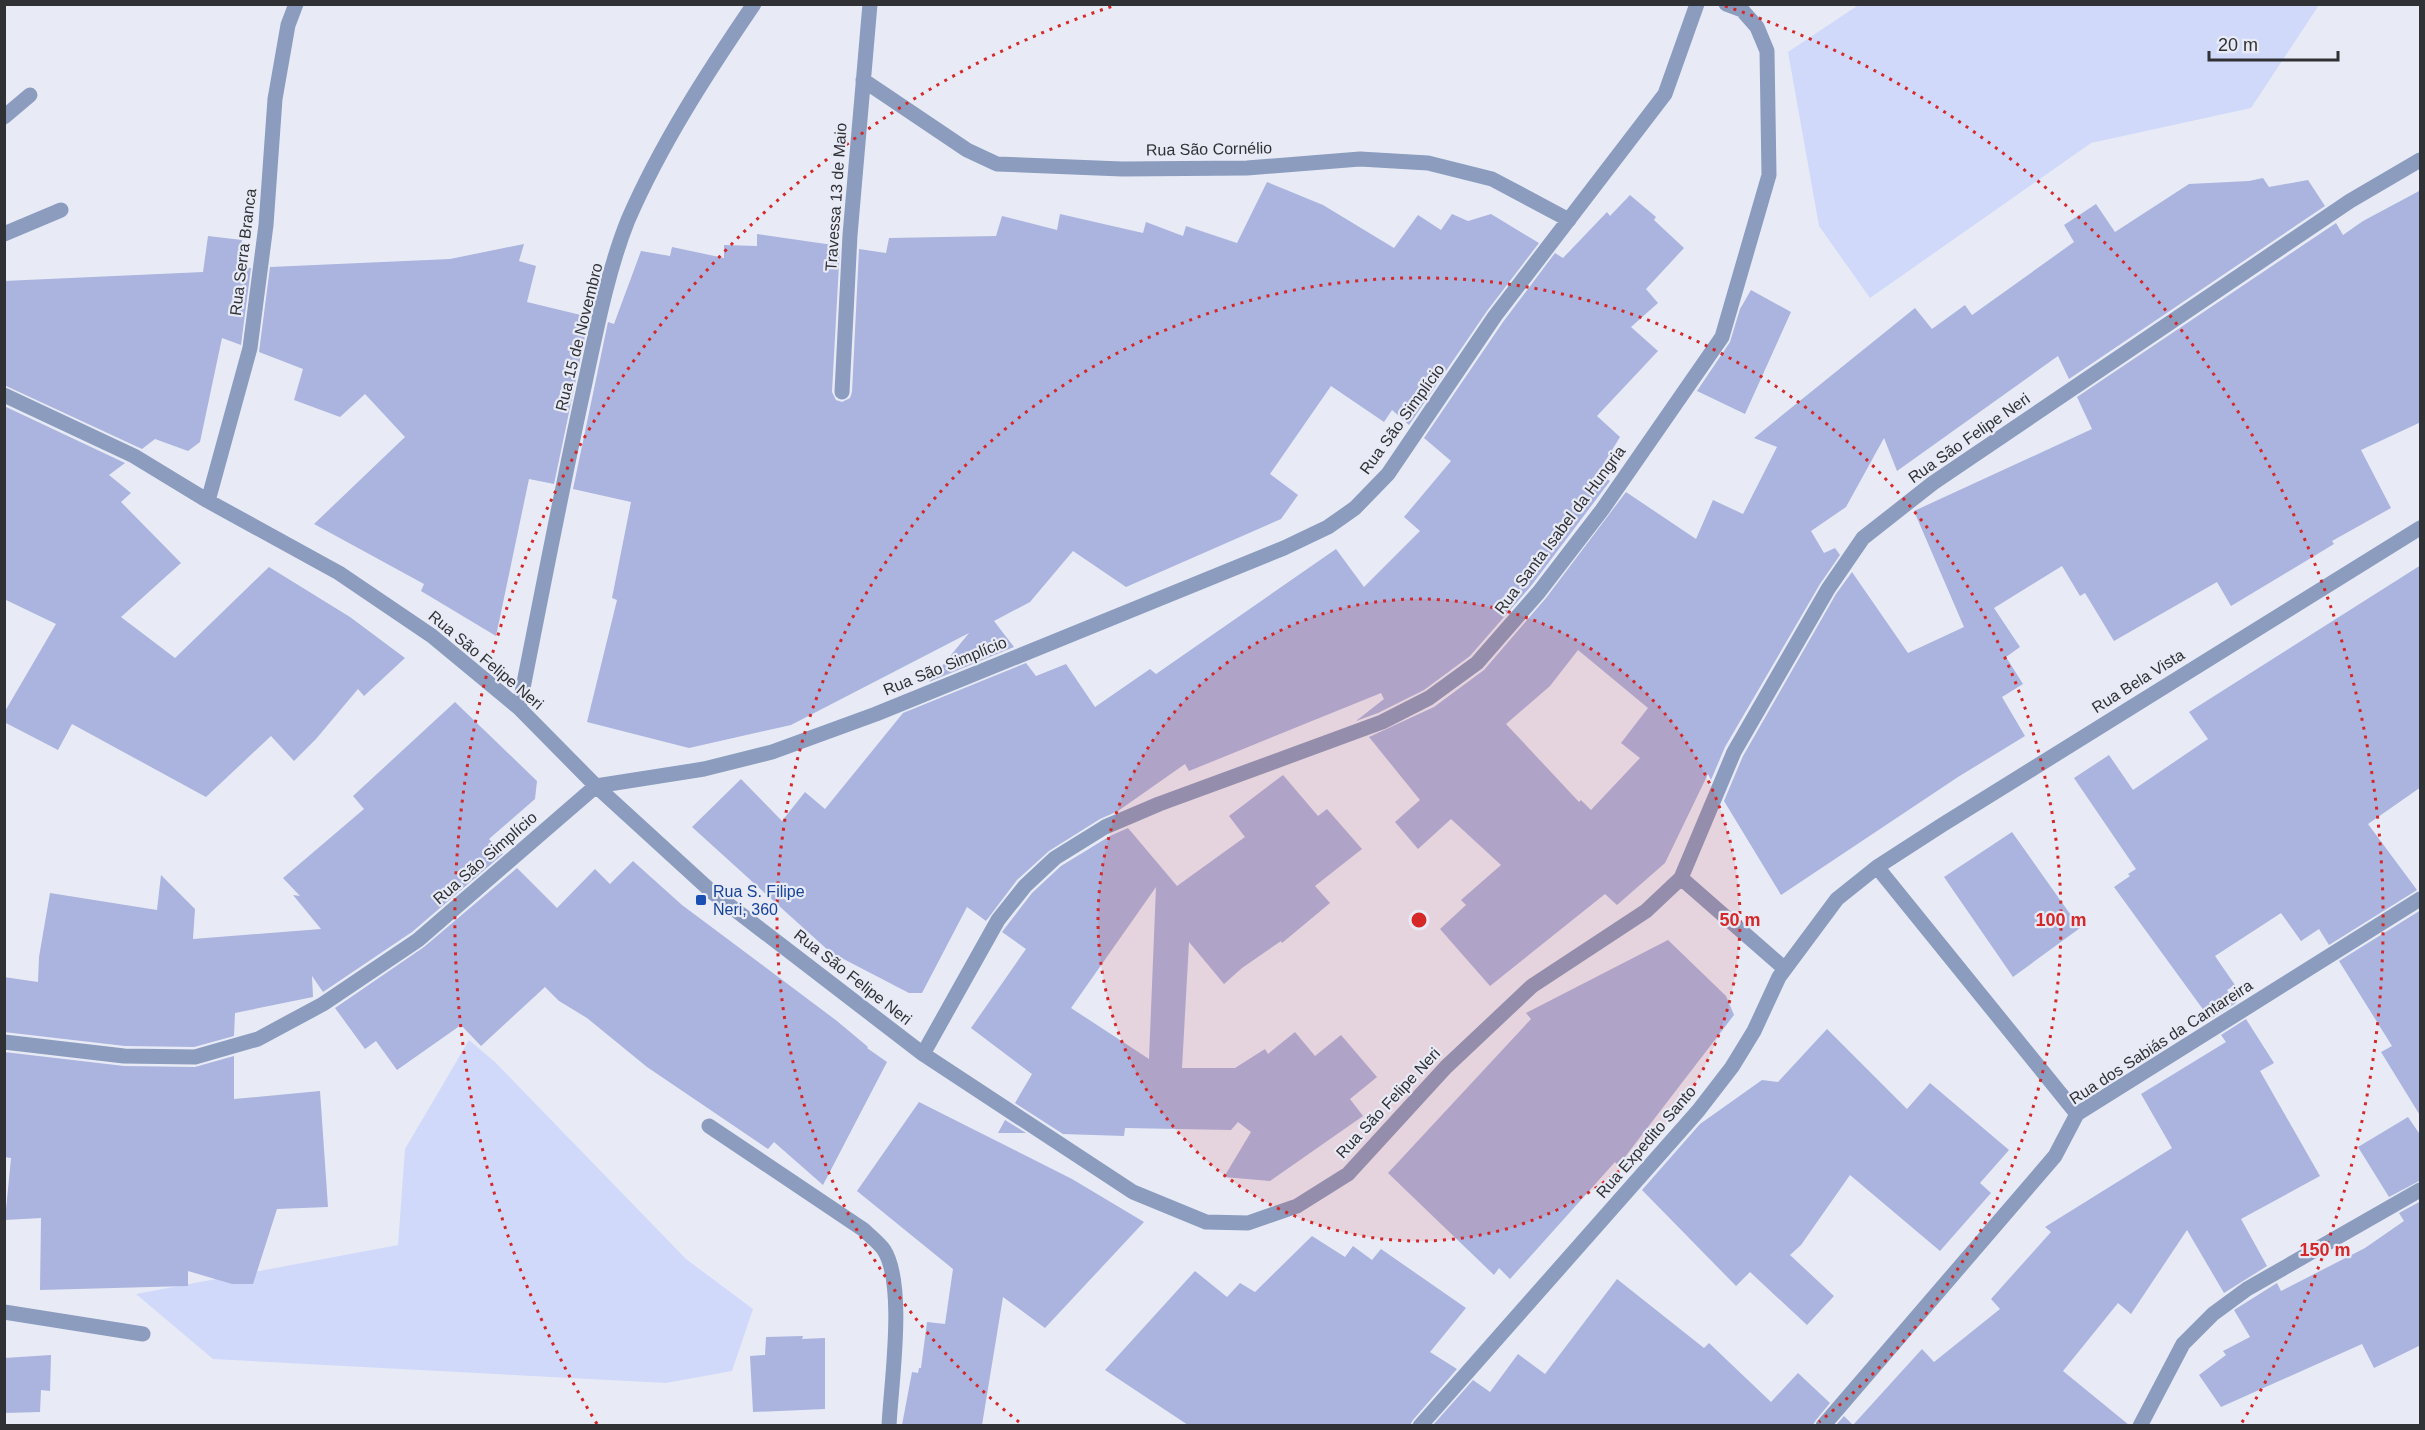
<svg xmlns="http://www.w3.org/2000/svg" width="2425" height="1430" font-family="Arial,sans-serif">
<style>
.green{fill:#d0d9f9}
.building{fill:#aab4de;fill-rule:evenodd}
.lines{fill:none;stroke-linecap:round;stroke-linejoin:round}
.lane{stroke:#8b9cbf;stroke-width:15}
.street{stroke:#8b9cbf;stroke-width:15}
.ring{fill:none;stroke:#d62828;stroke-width:3;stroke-dasharray:3 6}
.transit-dot{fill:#1a4fb4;stroke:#e8ebf6;stroke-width:2}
.labels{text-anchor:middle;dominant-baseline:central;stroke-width:4.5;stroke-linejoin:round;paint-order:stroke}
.street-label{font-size:16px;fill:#303135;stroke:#e8ebf6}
.transit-label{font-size:16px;fill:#164399;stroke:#e8ebf6;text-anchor:start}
.centre{fill:#d62828;stroke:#e8ebf6;stroke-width:3}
.ring-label{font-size:18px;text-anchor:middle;font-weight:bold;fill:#d62828;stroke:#e8ebf6;stroke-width:4.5;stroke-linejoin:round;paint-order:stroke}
</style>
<rect width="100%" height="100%" fill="#e8ebf6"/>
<path class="green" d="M1860,4H2319V5L2251,108L2091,143L1870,298L1819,226L1788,52Z
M469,1040L496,1063L686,1259L753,1309L732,1371L666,1383L213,1359L136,1294L398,1245L405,1149Z"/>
<path class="building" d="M2263,178L2269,187L2308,180L2325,206L2069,379L2058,356L1897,471L1884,438L1846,507L1811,531L1824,553L1835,548L1840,555L1820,584L1725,747L1711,780L1708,774L1665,863L1617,905L1605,894L1490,986L1440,929L1466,905L1461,900L1501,865L1451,819L1418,849L1395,822L1420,800L1369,737L1434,707L1484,670L1546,598L1626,492L1696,539L1713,500L1743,514L1777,447L1754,438L1915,308L1932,329L1965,305L1972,315L2074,242L2064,225L2096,204L2115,232L2189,184L2249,181ZM1578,650L1648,708L1621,743L1640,758L1591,810L1581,800L1579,802L1506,724L1550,686Z
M1267,182L1323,205L1394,248L1418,215L1441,230L1452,214L1468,221L1491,214L1539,243L1487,311L1409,425L1392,410L1384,422L1331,386L1270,474L1298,495L1281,519L1126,587L1073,551L1030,602L994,621L1014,647L929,682L969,633L791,725L689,748L587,722L617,600L612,598L631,502L573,489L608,322L614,324L641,251L670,256L672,247L724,258V245L757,246V234L840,246L832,392L836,400L842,402L850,398L852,392L859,249L886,253L889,238L996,236L1002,216L1057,230L1060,214L1143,233L1146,222L1183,236L1186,226L1237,243Z
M2421,190V422L2361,450L2391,508L2332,541L2334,544L2231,606L2217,582L2114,641L2085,593L2080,596L2062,566L1994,608L2020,647L2006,657L2023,684L2002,697L2025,736L1958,777L1781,895L1724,801L1743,756L1836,594L1852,572L1908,653L1964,627L1914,511L2092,429L2077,397L2336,223L2343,235L2363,221Z
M1630,195L1656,217L1654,220L1684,248L1646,289L1658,303L1631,327L1658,351L1597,416L1620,437L1598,473L1610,481L1531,586L1470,656L1424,690L1378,713L1356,721L1384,699L1381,693L1189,771L1185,764L1118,811L1100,819L1049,851L1017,880L986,921L967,907L922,993H909L830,952L692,827L741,779L782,821L805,792L825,809L903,713L1026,663L1036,676L1066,664L1095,707L1150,669L1156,674L1336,549L1364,587L1420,531L1404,517L1451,461L1424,438L1503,322L1555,253L1563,258L1607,212L1610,216Z
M208,236L242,240L238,268H251L241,345L222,338L200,442L188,451L155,439L142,449L4,385V281L203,272Z
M524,244L519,261L536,266L527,302L589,317L554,484L529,479L496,636L421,591L424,584L314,524L405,437L365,394L340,417L294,400L303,369L259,352L270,267L450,259Z
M1751,290L1791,312L1745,414L1697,391L1730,342L1740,309Z
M4,406L125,463L109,475L131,493L121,502L181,563L121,617L175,658L269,567L350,617L405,658L364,696L358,689L316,739L294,761L271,736L206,797L72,724L58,750L4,722V713L56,624L4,599Z
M2421,565V787L2368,824L2417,890L2329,945L2319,929L2301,941L2281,913L2215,956L2235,985L2227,990L2236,1003L2210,1019L2114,887L2130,876L2128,874L2136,869L2074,778L2109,755L2133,790L2208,739L2189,712Z
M455,702L537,781L535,799L489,839L503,854L412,932L323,992L312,976L313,997L235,1013L234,1036L194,1047L125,1046L4,1032V977L38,982L39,957L50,893L157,910L161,875L195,909L193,939L321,929L293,895L300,896L283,878L364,809L353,796Z
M1283,775L1318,816L1327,809L1362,849L1315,886L1330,903L1282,943L1281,941L1242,968L1224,984L1189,942L1182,1068H1235L1265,1049L1268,1054L1295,1032L1315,1056L1341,1035L1377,1077L1350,1099L1363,1116L1270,1181L1224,1177L1251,1132L1238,1122L1231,1130L1125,1128L1124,1136L1063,1134L1015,1103L1032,1074L971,1028L1026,949L1002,932L1032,893L1061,866L1110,836L1128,828L1177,886L1245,837L1229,816ZM1156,887L1149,1059L1071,1008Z
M2012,832L2080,928L2013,977L1944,877Z
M633,861L682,905L837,1021L868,1047L867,1048L887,1062L823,1185L774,1142L768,1149L647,1067L587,1018L559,1001L545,987L481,1046L461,1025L397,1070L376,1041L365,1049L335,1008L424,947L517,868L557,908L595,869L610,884Z
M2421,910V1117L2381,1052L2392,1046L2339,961Z
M1668,940L1726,996L1734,1015L1618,1166L1615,1162L1510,1279L1499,1268L1494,1275L1388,1173L1531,1019L1526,1013Z
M2246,1019L2274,1063L2260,1071L2320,1176L2241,1219L2267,1266L2224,1293L2187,1230L2131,1314L2118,1303L2063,1371L2129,1425H1836L1844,1416L1853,1425L1922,1349L1934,1362L2000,1309L1991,1299L2051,1232L2045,1227L2172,1148L2141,1094L2226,1042L2221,1035Z
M1827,1029L1907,1109L1930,1083L2009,1150L1980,1183L1991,1193L1940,1251L1850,1175L1801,1245L1790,1255L1834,1296L1807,1325L1750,1272L1736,1286L1642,1190L1700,1124L1762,1080L1778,1082Z
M4,1052L124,1066L195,1067L234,1056V1099L320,1091L328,1207L277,1209L253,1284H232L188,1271V1286L40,1290L41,1218L5,1220L11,1158L4,1157Z
M919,1102L1072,1179L1144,1222L1045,1328L1003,1297L982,1425H902L912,1372L918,1373L919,1368H921L927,1322L945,1324L953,1269L857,1191Z
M2408,1117L2421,1136V1180L2389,1197L2358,1147Z
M1005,1120L1026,1133H998Z
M2421,1201V1345L2374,1368L2362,1344L2221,1407L2199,1375L2226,1355L2223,1351L2250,1337L2234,1310L2277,1283L2281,1291L2365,1248L2404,1221L2399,1213Z
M1312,1236L1345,1257L1353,1246L1372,1260L1381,1249L1466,1308L1430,1352L1457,1369L1413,1420L1410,1425H1188L1105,1370L1195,1271L1227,1297L1240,1283L1255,1292Z
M1617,1279L1704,1348L1709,1343L1771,1402L1798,1373L1830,1403L1816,1420L1813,1425H1433L1473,1380L1490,1392L1518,1354L1545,1374Z
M803,1336L802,1339L825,1338V1409L753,1412L750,1356L765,1355L766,1337Z
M51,1355L50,1391L41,1390L40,1412L4,1413V1358Z"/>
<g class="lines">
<path class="lane" d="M4,234L61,210"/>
<path class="street" d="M863,80L967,150L997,164L1122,169L1247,168L1360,159L1428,163L1492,179L1569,220
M4,117L30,95
M842,392L850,235L870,4
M4,395L134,456L208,501L339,573L432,636L519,708L596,786L712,892L923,1054L1133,1192L1206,1222L1248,1223L1297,1206L1348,1174L1446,1067L1532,986L1646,911L1681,878L1734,752L1828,589L1863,538L1933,483L2350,201L2420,160
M208,501L250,348L266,225L275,99L288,25L296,4
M519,708C540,603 560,497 583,392C595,337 607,272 628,220C661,144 707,73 754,4
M1877,867L2077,1114
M1681,878L1785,969
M4,1042L124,1056L195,1057L258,1039L323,1004L418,940L596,786L704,769L772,752L876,714L1284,548L1328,527L1355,508L1388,474L1495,316L1665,94L1697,4
M923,1054L998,920L1025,886L1055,858L1105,827L1159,804L1382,722L1429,698L1477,663L1539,592L1602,510L1722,337L1769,175L1767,51L1757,27L1742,10L1726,4
M709,1126L864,1230C870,1236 879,1243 884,1250C906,1285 891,1383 889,1426
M4,1312L143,1334
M1420,1426L1698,1111L1732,1067L1754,1031L1779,977L1837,899L1877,867L1942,825L2420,528
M1823,1426L2055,1156L2077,1114L2420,899
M2140,1426L2183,1344L2213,1314L2247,1289L2420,1190"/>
</g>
<circle cx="1419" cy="920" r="321" fill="#d62828" fill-opacity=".12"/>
<g class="ring">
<circle cx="1419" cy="920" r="321"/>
<path d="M1019 1422A642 642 0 1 1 1819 1422"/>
<path d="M597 1424A964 964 0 0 1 1113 6M1725 6A964 964 0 0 1 2241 1424"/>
</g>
<rect class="transit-dot" x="695" y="894" width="12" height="12" rx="3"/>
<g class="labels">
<g class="street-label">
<text transform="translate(1209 149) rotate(-1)">Rua São Cornélio</text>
<text transform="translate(836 197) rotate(-86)">Travessa 13 de Maio</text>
<text transform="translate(243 252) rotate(-83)">Rua Serra Branca</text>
<text transform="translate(579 337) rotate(-76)">Rua 15 de Novembro</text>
<text transform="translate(1402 419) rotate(-54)">Rua São Simplício</text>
<text transform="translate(1969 438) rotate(-35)">Rua São Felipe Neri</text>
<text transform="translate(1560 530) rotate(-53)">Rua Santa Isabel da Hungria</text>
<text transform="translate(486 660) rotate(40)">Rua São Felipe Neri</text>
<text transform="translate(945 666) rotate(-22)">Rua São Simplício</text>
<text transform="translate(2138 681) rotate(-32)">Rua Bela Vista</text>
<text transform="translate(485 858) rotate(-41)">Rua São Simplício</text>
<text transform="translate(853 977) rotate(38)">Rua São Felipe Neri</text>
<text transform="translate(2161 1042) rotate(-33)">Rua dos Sabiás da Cantareira</text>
<text transform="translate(1388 1103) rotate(-47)">Rua São Felipe Neri</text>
<text transform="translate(1646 1142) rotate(-49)">Rua Expedito Santo</text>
</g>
<g class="transit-label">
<text x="713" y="891">Rua S. Filipe<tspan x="713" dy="18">Neri, 360</tspan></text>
</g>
</g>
<circle cx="1419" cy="920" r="9" class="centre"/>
<g class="ring-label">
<text x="1740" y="926">50 m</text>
<text x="2061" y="926">100 m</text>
<text x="2325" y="1256">150 m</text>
</g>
<rect width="2425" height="1430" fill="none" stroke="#303135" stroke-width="12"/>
<path d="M2209 51v9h129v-9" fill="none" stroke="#303135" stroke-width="3"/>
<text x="2218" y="51" font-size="18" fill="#303135" stroke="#e8ebf6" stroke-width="4.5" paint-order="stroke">20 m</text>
</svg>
